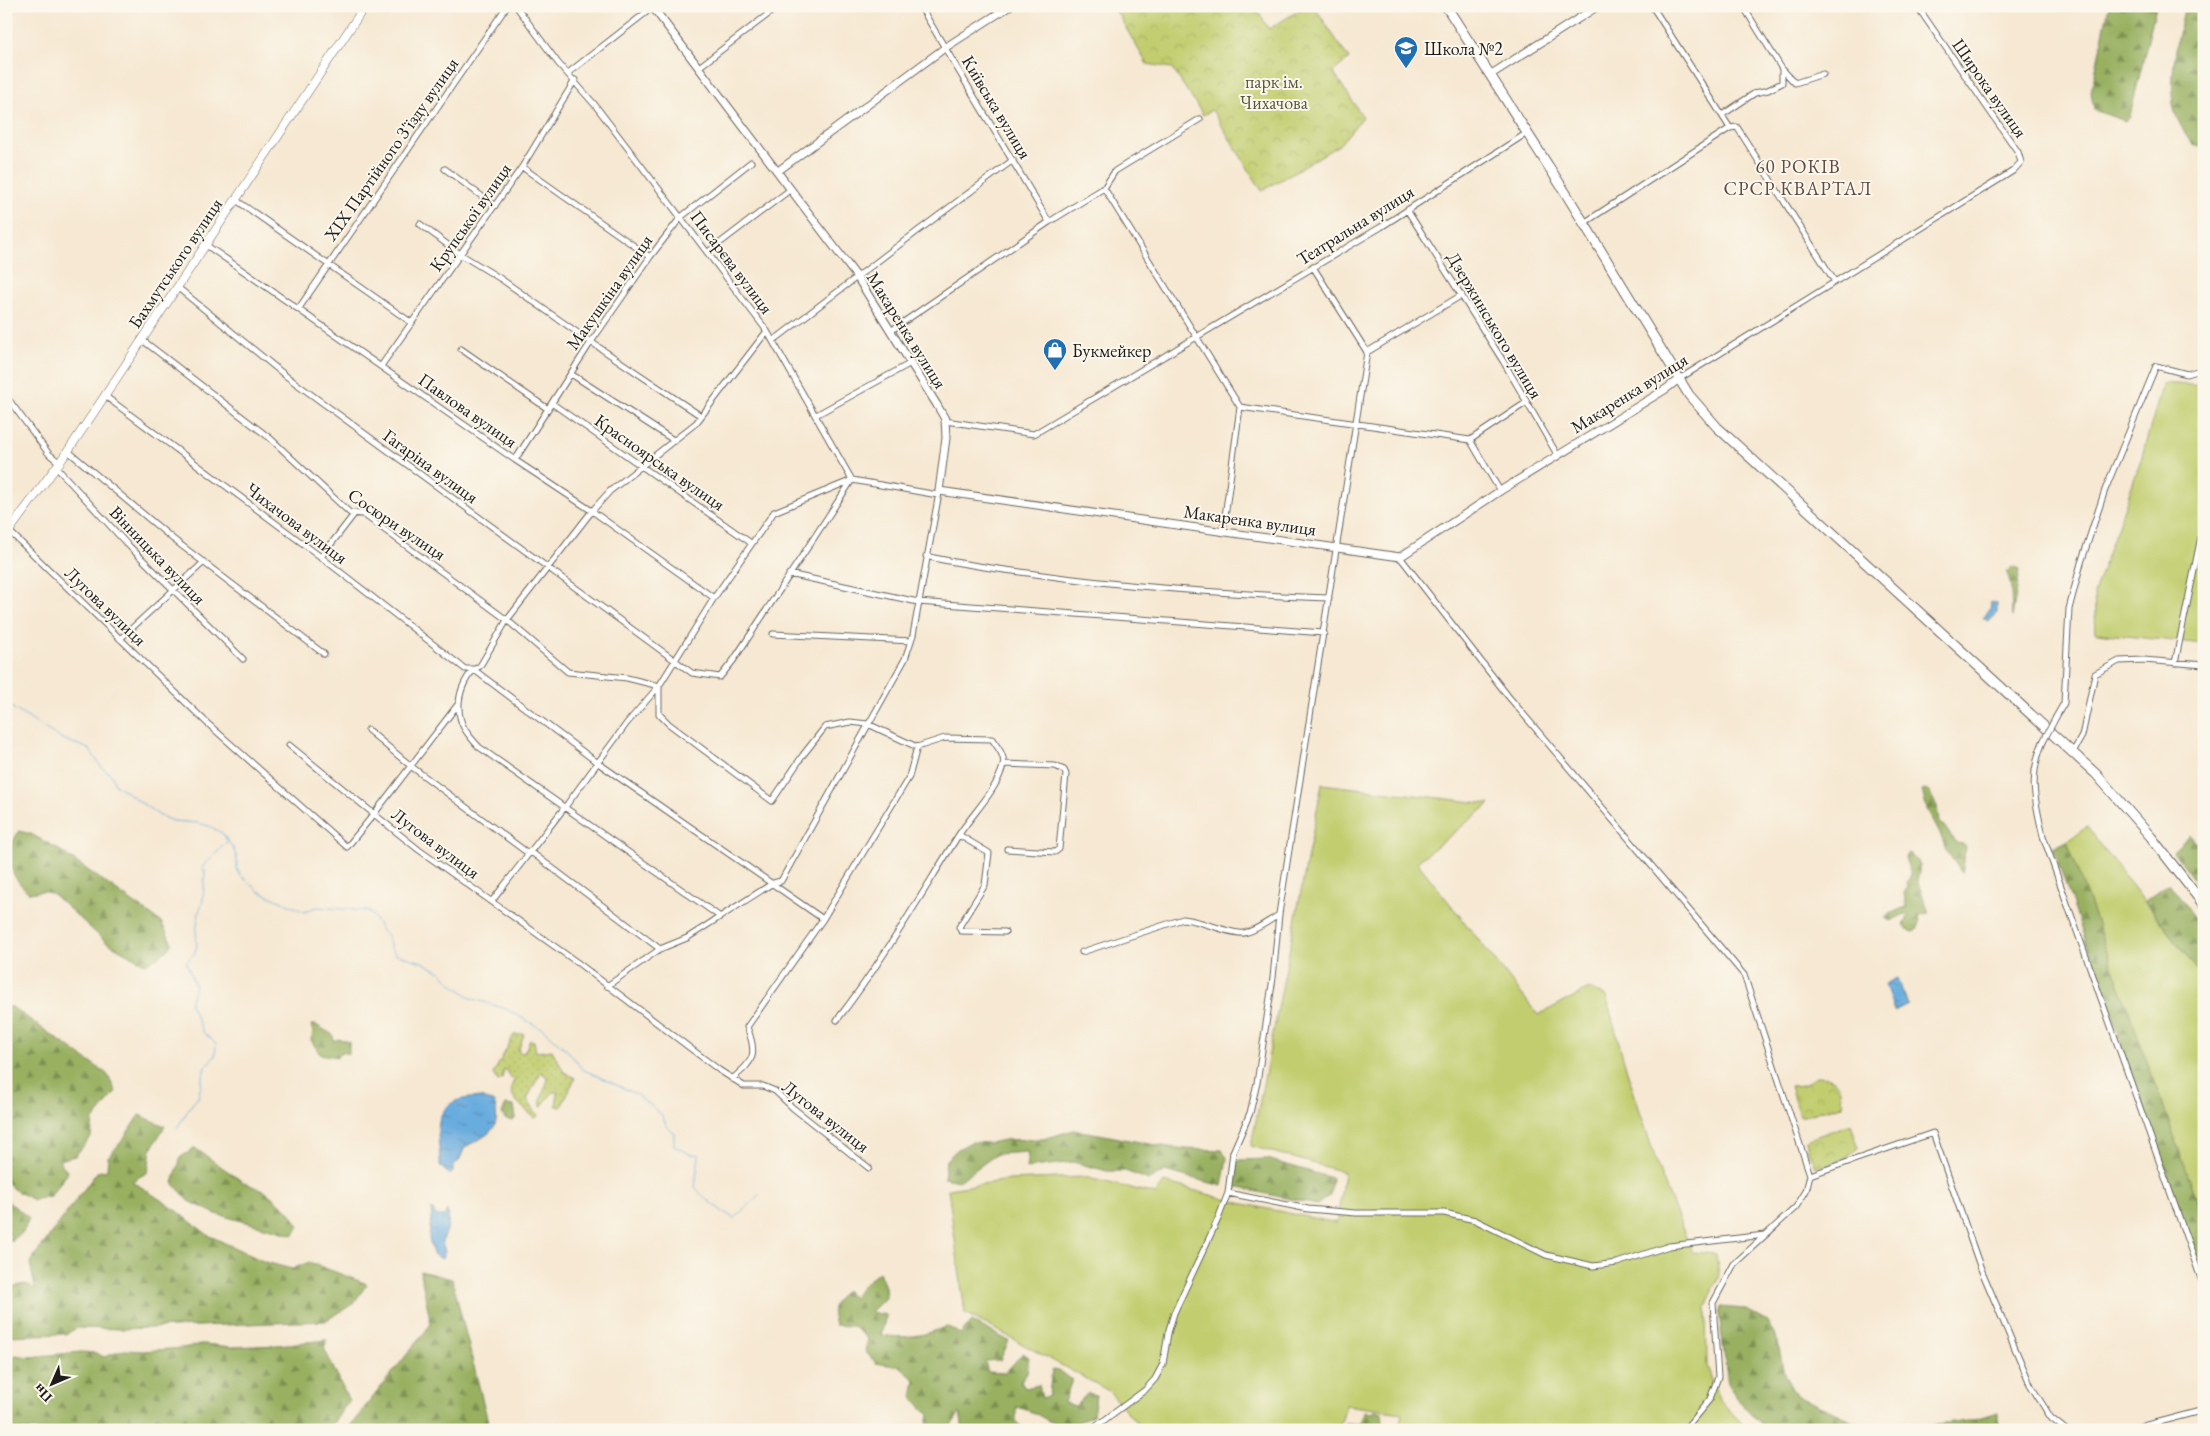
<svg xmlns="http://www.w3.org/2000/svg" width="2210" height="1436" font-family="'EB Garamond',serif">
<style>
.grass{fill:url(#grass-dots);stroke:#6e7445}
.forest{fill:url(#forest-firs);stroke:#5a663e}
.park{fill:url(#park-crowns);stroke:#6e7445}
.garden{fill:#c1cd6e;stroke:#6e7445}
.water{fill:url(#water-ripples);stroke:#42647d}
.lines{fill:none;stroke-linecap:round;stroke-linejoin:round}
.stream{stroke:#69acde;stroke-width:1}
.minor-casing{stroke:#68635c;stroke-width:7}
.tertiary-casing{stroke:#68635c;stroke-width:9}
.secondary-casing{stroke:#68635c;stroke-width:9}
.primary-casing{stroke:#68635c;stroke-width:11}
.minor{stroke:#fff;stroke-width:5}
.tertiary{stroke:#fff;stroke-width:7}
.secondary{stroke:#fff;stroke-width:8}
.primary{stroke:#fff;stroke-width:9}
.minor-bridge-casing{stroke:#68635c;stroke-width:7;stroke-linecap:butt}
.minor-bridge{stroke:#fff;stroke-width:5}
.labels{text-anchor:middle;dominant-baseline:central;stroke-width:4;stroke-linejoin:round;paint-order:stroke}
.poi-label{font-size:18px;fill:#1c1c1c;stroke:#fbf7ec;text-anchor:start}
.park-label{font-size:18px;fill:#565a39;stroke:#fbf7ec}
.street-label{font-size:18px;fill:#1c1c1c;stroke:#fbf7ec}
.neighbourhood-label{font-size:19px;letter-spacing:1px;fill:#624a43;stroke:#fbf7ec}
</style>
<defs>
<pattern id="grass-dots" width="8" height="8" patternUnits="userSpaceOnUse" patternTransform="scale(1.25)"><rect width="8" height="8" fill="#c1cd6e"/><path d="M2 2h.1M6 6h.1" fill="none" stroke="#a5af5f" stroke-width="1.8" stroke-linecap="round"/></pattern>
<pattern id="forest-firs" width="22" height="20" patternUnits="userSpaceOnUse" patternTransform="scale(1.25)"><rect width="22" height="20" fill="#98b061"/><path d="M5 1l3.5 6h-7zM16 11l3.5 6h-7z" fill="#7b8e4f"/></pattern>
<pattern id="park-crowns" width="20" height="18" patternUnits="userSpaceOnUse" patternTransform="scale(1.25)"><rect width="20" height="18" fill="#c1cd6e"/><path d="M2 6a3 3 0 1 1 6 0M12 15a3 3 0 1 1 6 0" fill="none" stroke="#a5af5f"/></pattern>
<pattern id="water-ripples" width="26" height="14" patternUnits="userSpaceOnUse" patternTransform="scale(1.25)"><rect width="26" height="14" fill="#69acde"/><path d="M2 4q2-2 4 0t4 0M15 11q2-2 4 0t4 0" fill="none" stroke="#568bb3"/></pattern>
</defs>
<rect width="100%" height="100%" fill="#fbf7ec"/>
<filter id="ink" filterUnits="userSpaceOnUse"><feTurbulence type="fractalNoise" baseFrequency=".02" numOctaves="2"/><feDisplacementMap in="SourceGraphic" scale="10" xChannelSelector="R" yChannelSelector="G"/><feConvolveMatrix kernelMatrix="1 2 1 2 8 2 1 2 1" color-interpolation-filters="sRGB"/></filter>
<filter id="wash" filterUnits="userSpaceOnUse"><feTurbulence type="fractalNoise" baseFrequency=".0096" numOctaves="4" result="noise"/><feDisplacementMap in="SourceGraphic" scale="20" xChannelSelector="R" yChannelSelector="G"/><feGaussianBlur stdDeviation="1.12" result="paint"/><feColorMatrix in="noise" values="0 0 0 0 0 0 0 0 0 0 0 0 0 0 0 0 0 1.4 0 .05"/><feComposite in="paint" operator="in"/></filter>
<g filter="url(#wash)">
<rect width="100%" height="100%" fill="#f6e8d2"/>
<path class="grass" d="M524,1034L518,1052L524,1053L530,1040L534,1041L536,1052L552,1050L564,1072L575,1078L561,1107L556,1106L558,1092H553L541,1107C539,1096 547,1088 548,1078L541,1072L527,1099L538,1116L535,1118C524,1108 503,1095 515,1079L510,1077L507,1071L504,1069L502,1079L498,1081L493,1074L514,1035Z"/>
<path class="forest" d="M2109,6H2156L2130,116L2125,121L2094,110L2091,92Z
M2185,6H2204V148L2193,145C2185,133 2174,117 2173,103C2170,70 2178,38 2185,6Z
M2012,567L2020,570L2012,617L2011,587L2007,571Z
M1925,790L1929,792L1937,806L1939,823L1944,826L1956,843L1963,844L1966,847C1963,856 1965,864 1962,873L1946,850L1941,836L1927,809L1922,791Z
M19,831L31,834L55,847L161,922L172,943L168,950L146,964L106,942L53,894L43,891L29,893C8,874 3,855 19,831Z
M2190,835L2204,853V894L2173,851Z
M2067,841L2204,1218V1278L2053,848Z
M1909,853C1921,861 1921,868 1917,880L1929,913L1919,915L1920,923L1917,930L1914,932L1907,930L1904,924L1909,915L1905,914L1890,921L1885,918L1889,914L1906,907L1904,893L1908,887L1907,882L1911,875L1905,858Z
M2169,883L2204,931V979L2145,901Z
M6,1006L12,1007L107,1074L116,1092L93,1120L91,1137L75,1156L59,1160L68,1173L50,1196L33,1200L13,1189L6,1182Z
M311,1025H316L333,1035V1041L338,1039L349,1042V1054L341,1052L337,1057L320,1054L311,1040L313,1033Z
M506,1105L514,1106L516,1117L513,1121L505,1119L502,1113Z
M139,1115L165,1126L151,1149L148,1172L132,1181L170,1206L208,1235L265,1262L292,1269L309,1262L367,1284L353,1304L325,1321L123,1329L77,1328L66,1334L6,1336V1288L25,1284L35,1289L30,1262L97,1172L107,1170L108,1157L122,1141Z
M1074,1130C1112,1135 1149,1146 1187,1149C1198,1150 1210,1149 1222,1150L1227,1158L1222,1186L1165,1171L1149,1180L1125,1171H1107L1073,1162L1026,1168L1028,1152L997,1154L959,1181L944,1178L946,1160L958,1149L971,1142L989,1143L1004,1140L1043,1139Z
M195,1148L243,1182L266,1192L289,1211L299,1226L294,1235L216,1214L189,1201L173,1183L181,1157Z
M1267,1159L1332,1178L1330,1195L1317,1205L1235,1187L1236,1168L1239,1160Z
M6,1200L29,1218L23,1232L6,1244Z
M420,1271L452,1279L490,1430H347L431,1324Z
M879,1272L885,1287L886,1297L871,1312L886,1315L881,1335C903,1339 926,1336 947,1326L960,1334L972,1321L1009,1341L1000,1360L985,1361L988,1372L1005,1373L1023,1353L1029,1357L1027,1372L1021,1382L1025,1388L1039,1385L1042,1398L1049,1395L1052,1369L1059,1370L1072,1380L1064,1402L1075,1406L1088,1393L1096,1395L1093,1415C1046,1436 1057,1417 1016,1407V1423L1026,1430H963L960,1413L948,1430H926L929,1415L912,1397L915,1380L900,1367L876,1363L865,1351L868,1339L853,1326L835,1325C829,1307 834,1303 846,1290L853,1298L863,1285Z
M1721,1307L1745,1309L1767,1321L1778,1342L1784,1374L1796,1396L1857,1422L1900,1430H1767L1740,1402L1728,1385L1719,1313Z
M327,1340L324,1348L349,1401L328,1430H6V1361L15,1355L30,1357L81,1352L96,1353L104,1357L124,1350L143,1351L182,1348L204,1344L231,1347L277,1345Z
M1365,1411L1371,1413L1376,1411L1382,1413L1384,1430H1346L1344,1427L1346,1423L1359,1424Z
M1999,1412V1430H1901L1967,1421Z"/>
<path class="park" d="M1113,6H1254L1269,29L1306,6H1314L1349,59L1333,72L1363,117L1339,145L1262,191L1212,110L1203,115L1172,68L1147,64Z
M1816,1076C1839,1077 1839,1084 1843,1105L1800,1117L1790,1086L1804,1085Z
M1851,1124L1859,1148C1849,1158 1829,1166 1815,1167L1808,1150L1806,1140Z"/>
<path class="garden" d="M2163,383L2204,386V644L2096,633L2094,593L2140,463Z
M1322,784L1490,804L1417,862L1538,1015L1589,989L1606,996L1626,1068L1660,1173L1692,1252L1716,1254L1719,1275L1706,1307L1707,1366L1719,1399L1748,1430H1399L1402,1413L1346,1405L1339,1430H1143L1109,1391L965,1313L948,1189L1009,1180L1084,1177L1156,1194L1164,1182L1239,1203L1337,1223L1344,1172L1251,1146Z
M2087,827L2204,979V1218L2067,841Z"/>
<path class="water" d="M1991,602L1997,604V613L1988,621L1983,618L1990,610Z
M1897,978L1908,1004L1894,1011L1885,984Z
M480,1097L494,1102C503,1131 487,1135 465,1147L459,1161L453,1166V1172L450,1175L440,1166C441,1144 429,1113 456,1101C463,1098 473,1098 480,1097Z
M432,1209L437,1216H444L447,1210C451,1221 447,1232 442,1242L445,1252L442,1259L433,1254L429,1238Z"/>
<g class="lines">
<path class="stream" d="M6,704L60,738L89,749L102,768L112,775L115,784L160,816L173,821L198,823L209,826L222,833L233,848L237,858V869L241,876L260,892L305,912L316,907L368,911C377,917 378,930 387,935L391,948L396,954L422,962L442,973L449,981L471,998L506,1009L544,1030L570,1053L582,1069L636,1094L649,1104L662,1115L667,1127L674,1133V1146L690,1154L699,1155L695,1187C705,1200 719,1210 734,1218L759,1195
M177,1128L192,1104L198,1098L205,1067L215,1056L216,1044L203,1032L190,1004L195,985L186,962L194,954L197,946L196,932L199,912L203,901L205,871L202,868C210,856 219,853 228,840"/>
</g>
</g>
<g filter="url(#ink)">
<g class="lines">
<g class="minor-casing">
<path id="minor" d="M516,6L558,63L595,105L767,331L852,480L938,495
M920,6L1049,222
M1652,6L1730,128
M1743,6L1782,69L1795,83L1823,74
M699,67L779,6
M568,73L653,7
M1722,115L1755,93L1768,90L1782,83V69
M522,167L650,257
M445,169L495,206
M1104,188L1240,407L1223,531
M236,200L412,323
M1407,210L1503,361L1558,456
M1584,223L1730,128L1737,127L1835,282
M420,224L460,254L501,279L591,342L701,416
M206,245L515,460L592,511L714,598
M708,252L791,189
M1313,267L1367,352
M177,287L286,376L692,673L720,677L733,661L852,480
M299,308L507,6
M892,330L1049,222L1104,188L1115,171L1200,119
M141,339L271,439L350,513L363,514L507,620L568,672L627,678L659,686V714L669,724L772,801L803,755L825,727L850,722L868,724L917,747L945,738L992,739C997,747 1006,756 1003,766C996,792 972,814 958,836C919,898 882,962 837,1020
M773,341L891,251L1013,160
M461,349L548,409
M381,366L522,167L575,80
M571,374L675,441
M1679,379L2013,171L2021,162L2018,152L1917,6
M6,396L49,454L60,463
M105,396L321,557L465,669H473L598,763L823,919
M553,404L751,543
M1240,407L1470,440L1527,402
M816,415L911,363
M945,421L1034,434L1381,227L1527,133
M1470,440L1500,491
M68,451L173,539L324,654
M515,460L591,342L650,257L681,217L751,162
M56,467L126,543L243,659
M6,528L207,723L347,847L374,814L419,850L578,963L719,1070L744,1086H763L775,1091L793,1108L869,1168
M926,556C962,565 998,569 1035,574C1133,588 1231,594 1329,598
M321,557L355,513
M1400,557L1508,696L1744,975L1810,1175L1806,1191L1796,1207L1734,1264L1713,1303L1718,1377L1710,1399L1684,1430
M789,574L918,602L1324,633
M773,634L911,641
M120,639L204,562
M2175,663L2204,522
M459,704C458,723 466,733 479,747L719,916
M2056,717L2064,703L2069,609L2081,563L2105,490L2156,366L2187,374L2204,369
M368,730L412,767L525,851L531,852L660,949
M2043,742C2028,777 2035,801 2043,836L2204,1287
M289,745L374,814L459,703C460,690 467,672 480,666L507,620L592,511L610,491L696,423L767,331
M2073,752L2082,736L2095,674L2119,661L2144,660L2204,665
M1004,764L1055,766L1064,770L1066,774L1059,849L1055,852L1007,849
M959,835L989,853L985,885L959,927L961,931L1005,932
M492,901L565,807L627,723L659,686L714,598L774,512L852,480
M1082,952L1183,919C1201,920 1231,935 1244,933C1256,931 1268,921 1279,915
M607,986L660,949L687,938L773,883L781,881L905,659L913,635L939,493
M732,1079C754,1061 758,1055 747,1027L823,919L909,777L917,747
M1810,1175L1933,1133L1981,1269L2031,1386L2051,1418L2066,1430
M1228,1193L1308,1209L1356,1213H1444L1475,1220L1546,1255L1593,1266L1617,1263L1669,1246L1765,1235
M1091,1430L1145,1390L1155,1379L1163,1364L1168,1333L1174,1313L1218,1219L1228,1193L1233,1152L1250,1113L1257,1083L1273,978L1279,914L1367,352L1462,295
M2128,1430L2204,1410"/>
</g>
<g class="tertiary-casing">
<path id="tertiary" d="M652,6L857,277L937,405L945,419L946,438L939,491L1400,557L1500,491L1666,389L1679,379
M1490,75L1598,6
M778,171L946,47L1010,6"/>
</g>
<g class="secondary-casing">
<path id="secondary" d="M6,535L68,451L365,6"/>
</g>
<g class="primary-casing">
<path id="primary" d="M1446,6L1565,192L1689,395L1717,427L2096,774L2151,837L2204,905"/>
</g>
<use href="#minor" class="minor"/>
<use href="#tertiary" class="tertiary"/>
<use href="#secondary" class="secondary"/>
<use href="#primary" class="primary"/>
<g class="minor-bridge-casing">
<path id="minor-bridge" d="M2043,742L2056,717"/>
</g>
<use href="#minor-bridge" class="minor-bridge"/>
</g>
</g>
<defs>
<g id="school-pin" transform="scale(1.25)"><path d="M0 17L-7.5 6A9.5 9.5 0 1 1 7.5 6Z" fill="#1f6fb2" stroke="#fbf7ec"/><path d="M0-5L7-2L0 1L-7-2ZM-4 1L0 2.5L4 1V4Q0 6-4 4Z" fill="#fff"/></g>
<g id="shop-pin" transform="scale(1.25)"><path d="M0 17L-7.5 6A9.5 9.5 0 1 1 7.5 6Z" fill="#1f6fb2" stroke="#fbf7ec"/><path d="M-5-2.5h2.3a2.7 3.5 0 0 1 5.4 0H5L5.5 6h-11ZM-1.5-2.5h3a1.5 2.3 0 0 0-3 0Z" fill="#fff"/></g>
</defs>
<g fill-rule="evenodd">
<use href="#school-pin" x="1406" y="48"/>
<use href="#shop-pin" x="1055" y="350"/>
</g>
<g class="labels">
<g class="poi-label">
<text x="1424" y="48">Школа №2</text>
<text x="1072" y="350">Букмейкер</text>
</g>
<g class="park-label">
<text x="1274" y="81">парк ім.<tspan x="1274" dy="21">Чихачова</tspan></text>
</g>
<g class="street-label">
<text transform="translate(1990 88) rotate(55)">Широка вулиця</text>
<text transform="translate(997 107) rotate(59)">Київська вулиця</text>
<text transform="translate(391 149) rotate(-55)">XIX Партійного З'їзду вулиця</text>
<text transform="translate(470 217) rotate(-55)">Крупської вулиця</text>
<text transform="translate(1355 225) rotate(-32)">Театральна вулиця</text>
<text transform="translate(732 262) rotate(53)">Писарєва вулиця</text>
<text transform="translate(175 263) rotate(-56)">Бахмутського вулиця</text>
<text transform="translate(609 292) rotate(-55)">Макушкіна вулиця</text>
<text transform="translate(1495 325) rotate(59)">Дзержинського вулиця</text>
<text transform="translate(907 330) rotate(58)">Макаренка вулиця</text>
<text transform="translate(1629 393) rotate(-32)">Макаренка вулиця</text>
<text transform="translate(468 410) rotate(35)">Павлова вулиця</text>
<text transform="translate(660 462) rotate(35)">Красноярська вулиця</text>
<text transform="translate(431 466) rotate(36)">Гагаріна вулиця</text>
<text transform="translate(1250 520) rotate(8)">Макаренка вулиця</text>
<text transform="translate(297 523) rotate(37)">Чихачова вулиця</text>
<text transform="translate(397 524) rotate(34)">Сосюри вулиця</text>
<text transform="translate(158 555) rotate(46)">Вінницька вулиця</text>
<text transform="translate(106 606) rotate(44)">Лугова вулиця</text>
<text transform="translate(436 843) rotate(37)">Лугова вулиця</text>
<text transform="translate(826 1116) rotate(38)">Лугова вулиця</text>
</g>
<g class="neighbourhood-label">
<text x="1798" y="166">60 РОКІВ<tspan x="1798" dy="22">СРСР КВАРТАЛ</tspan></text>
</g>
</g>
<rect width="2210" height="1436" fill="none" stroke="#fbf7ec" stroke-width="25"/>
<g transform="translate(52 1384) rotate(225)" stroke="#fbf7ec" stroke-width="4" paint-order="stroke">
<path d="M0-4L9 19L0 12L-9 19Z" fill="#1c1c1c"/>
<text y="-8" font-size="14" font-weight="bold" text-anchor="middle" fill="#1c1c1c">Пн</text>
</g>
</svg>
